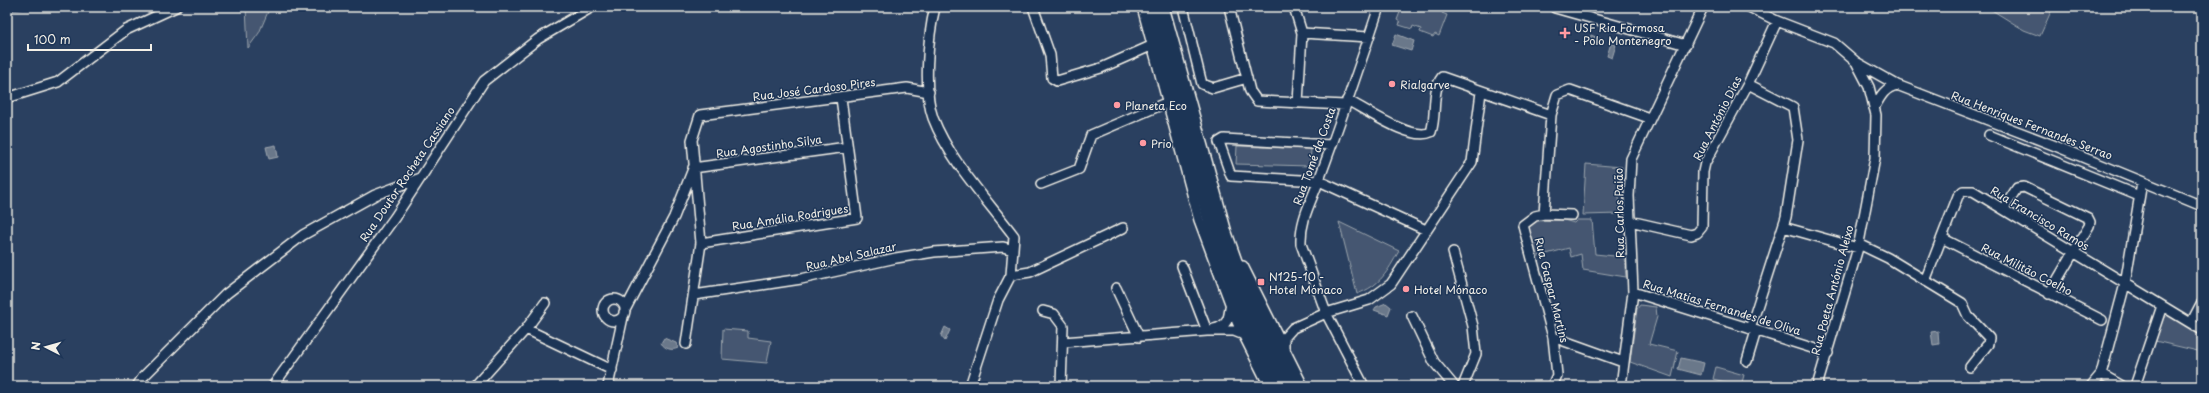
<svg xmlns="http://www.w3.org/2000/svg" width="2209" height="393" font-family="'Playpen Sans',sans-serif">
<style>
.green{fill:#445771;stroke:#9ca4ac}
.water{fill:#6a788a;stroke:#a1a8b0}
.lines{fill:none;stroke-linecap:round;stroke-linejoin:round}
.street-casing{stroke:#f4f1e8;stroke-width:12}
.primary-casing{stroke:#f4f1e8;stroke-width:16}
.street{stroke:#1d3557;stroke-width:9}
.primary{stroke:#1d3557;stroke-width:13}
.rail-casing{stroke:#f4f1e8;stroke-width:4}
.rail{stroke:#1d3557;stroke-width:2.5;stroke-dasharray:8;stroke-linecap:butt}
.poi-dot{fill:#ff9aa2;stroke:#1d3557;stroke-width:1.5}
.labels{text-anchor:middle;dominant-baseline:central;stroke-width:3;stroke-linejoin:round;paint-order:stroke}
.poi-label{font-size:11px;fill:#f4f1e8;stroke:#1d3557;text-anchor:start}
.street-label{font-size:11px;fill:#f4f1e8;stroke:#1d3557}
</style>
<rect width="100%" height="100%" fill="#2a4060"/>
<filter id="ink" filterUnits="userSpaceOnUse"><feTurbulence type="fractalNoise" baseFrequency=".025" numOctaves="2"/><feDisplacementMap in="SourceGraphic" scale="8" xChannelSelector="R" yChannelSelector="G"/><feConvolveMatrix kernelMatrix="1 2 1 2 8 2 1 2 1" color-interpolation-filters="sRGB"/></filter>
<g filter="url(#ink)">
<path class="green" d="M246,7H270L259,33L248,48Z
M1402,7C1417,7 1430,5 1443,10L1442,13L1447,15L1439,36L1435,34L1433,37L1420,32L1421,29L1413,26L1412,29L1399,25L1400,22L1397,20Z
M1987,7H2053L2040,36L2024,30Z
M1237,146L1311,149L1310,166L1236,164Z
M1586,164L1622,167L1619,195L1620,214L1583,215Z
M1564,220L1574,223L1577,220H1592L1595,254L1624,257L1626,277L1583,270L1581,254L1571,257L1569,248L1535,257L1527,225L1534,221Z
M1339,222L1399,251C1387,272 1381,285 1357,294Z
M1640,305L1656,307L1657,317L1649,344L1678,351L1672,377L1630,362L1637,309Z
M2168,315L2199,332L2197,339L2202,341V352L2155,341L2163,318Z
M723,329L748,331V338L771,341L767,363L722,359Z
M1716,367L1744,375L1741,386L1713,379Z"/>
<path class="water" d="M1396,34L1414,41L1411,51L1392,45Z
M1591,35L1603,40L1602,44L1589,40Z
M1611,43L1616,45L1612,58L1607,56Z
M276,145L278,157L269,159L266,147Z
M1386,303L1391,307L1388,315L1374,310L1376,307Z
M945,327L950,330L945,341L941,336Z
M1938,331L1939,344L1933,345L1931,332Z
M664,338L676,343L678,348C672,351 665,349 661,343Z
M1681,358L1704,363L1701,375L1678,369Z"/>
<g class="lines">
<g class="street-casing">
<path id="street" d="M935,7C928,36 923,90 933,118C949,160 987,200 1014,236L1011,275
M1033,7L1050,55L1052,78L1057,81L1101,68L1153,45
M1142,7L1199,220L1237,322L1269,386
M1183,7L1202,84L1213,88L1247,78
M1229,7L1250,91L1257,101L1345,105
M1294,7L1302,33L1298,103
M1749,7L1777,21L1834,43L1856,62L1869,87L1876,115L1875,158L1858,248L1817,386
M1555,8L1686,45
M1302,33L1369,37
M1856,62L1897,85L2053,145L2202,206
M1748,84L1793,107L1798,140L1786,217L1750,329
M7,98L58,82L126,30L176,7
M1347,100C1365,109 1412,142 1431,132C1437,115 1431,91 1442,77L1551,115L1557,95L1570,90L1649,118
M1874,108C1880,97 1884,88 1897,85
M1551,115L1544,214L1535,216L1523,225L1553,337L1557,375L1552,386
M1989,135L2139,196
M1331,145L1224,139L1219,142L1231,176L1319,181L1426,230
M693,168L847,147
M1041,184L1079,169L1091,135L1168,102
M2004,208L2017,188L2024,187L2088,218L2090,222L2089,226L2049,294
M1544,214L1572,215
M1630,221L1691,235L1697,233L1702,227L1703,172L1705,163L1748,84L1777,21
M1783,227L1858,248
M1942,238L2102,320
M701,243L857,218L841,98
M1859,244L1888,258L1962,303L1968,316L1989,338L1988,344L1970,367
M1453,252L1473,326L1476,354L1463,386
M1182,266L1207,331
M1243,266L1303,386
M1925,281L1958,196L1963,191H1973L2202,330
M1116,288L1139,337
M1633,292L1828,353
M694,295L801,279L896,258L934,252L1003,247L1013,250
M603 310a11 11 0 1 1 22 0a11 11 0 1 1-22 0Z
M1043,311L1054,314L1063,326L1061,386
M624,312L674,217L693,169
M1412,316L1434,362L1454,386
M2191,323L2202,302
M526,329L612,370
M1214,329C1227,326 1229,319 1230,307
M1553,337L1623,362
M1063,342L1207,331H1234L1244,335
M686,344L701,243L692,140L700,115L907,88L929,92
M1284,351V338L1293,328L1326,313L1369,300L1391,284L1472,162L1481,92
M1747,361L1756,331
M2101,374L2122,386
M137,386L143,377L226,294L303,235L375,195L418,179
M273,386L395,217L484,81L538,39L592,7
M475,386L526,329L545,303
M608,386L623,317
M970,386L998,300L1011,275L1030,272L1123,228
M1364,386L1326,313L1301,244C1300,220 1311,202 1319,180C1340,123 1360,65 1379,7
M1621,386L1633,292L1629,196L1631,159L1703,7
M2091,386L2101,374L2125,284L2142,182
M2135,386L2162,306"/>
</g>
<g class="primary-casing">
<path id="primary" d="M1150,7L1210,220L1227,273L1254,336L1280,386
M1162,7L1225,233L1242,281L1292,386"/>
</g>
<use href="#street" class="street"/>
<use href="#primary" class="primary"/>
<g class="rail-casing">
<path id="rail" d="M7,9L23,7"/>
</g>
<use href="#rail" class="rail"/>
</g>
</g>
<g class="poi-dot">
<path d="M1563 27h4v4h4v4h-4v4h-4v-4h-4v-4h4z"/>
<circle cx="1392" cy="84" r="4"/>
<circle cx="1117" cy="105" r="4"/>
<circle cx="1143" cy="143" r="4"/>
<rect x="1257" y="278" width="8" height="8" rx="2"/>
<circle cx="1406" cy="289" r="4"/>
</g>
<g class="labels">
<g class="poi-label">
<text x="1574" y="27">USF Ria Formosa<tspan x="1574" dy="13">- Polo Montenegro</tspan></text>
<text x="1400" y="84">Rialgarve</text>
<text x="1125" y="105">Planeta Eco</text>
<text x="1151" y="143">Prio</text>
<text x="1269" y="276">N125-10 -<tspan x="1269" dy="13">Hotel Mónaco</tspan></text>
<text x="1414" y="289">Hotel Mónaco</text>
</g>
<g class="street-label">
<text transform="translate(814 89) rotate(-7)">Rua José Cardoso Pires</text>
<text transform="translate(1717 118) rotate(-63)">Rua António Dias</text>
<text transform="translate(2032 125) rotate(21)">Rua Henriques Fernandes Serrao</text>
<text transform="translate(769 146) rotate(-8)">Rua Agostinho Silva</text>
<text transform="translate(1314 156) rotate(-70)">Rua Tomé da Costa</text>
<text transform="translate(407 174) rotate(-56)">Rua Doutor Rocheta Cassiano</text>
<text transform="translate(1619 213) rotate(-91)">Rua Carlos Paião</text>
<text transform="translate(790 217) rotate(-9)">Rua Amália Rodrigues</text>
<text transform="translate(2040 218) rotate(31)">Rua Francisco Ramos</text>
<text transform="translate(851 256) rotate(-13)">Rua Abel Salazar</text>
<text transform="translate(2027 269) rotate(27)">Rua Militão Coelho</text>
<text transform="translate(1552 290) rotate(76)">Rua Gaspar Martins</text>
<text transform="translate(1832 290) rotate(-75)">Rua Poeta António Aleixo</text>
<text transform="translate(1722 307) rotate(17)">Rua Matias Fernandes de Oliva</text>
</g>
</g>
<rect width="2209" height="393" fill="none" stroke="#1d3557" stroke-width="24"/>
<rect x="12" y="12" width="2185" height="369" fill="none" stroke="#f4f1e8" stroke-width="1.5" filter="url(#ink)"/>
<g transform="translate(46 347) rotate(276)" stroke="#1d3557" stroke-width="3" paint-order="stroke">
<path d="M0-3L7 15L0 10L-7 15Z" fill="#f4f1e8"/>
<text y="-6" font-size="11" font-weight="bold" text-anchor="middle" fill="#f4f1e8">N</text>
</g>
<path d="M28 44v6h123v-6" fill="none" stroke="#f4f1e8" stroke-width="2"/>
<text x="34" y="44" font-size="12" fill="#f4f1e8" stroke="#1d3557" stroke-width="3" paint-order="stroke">100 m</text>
</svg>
